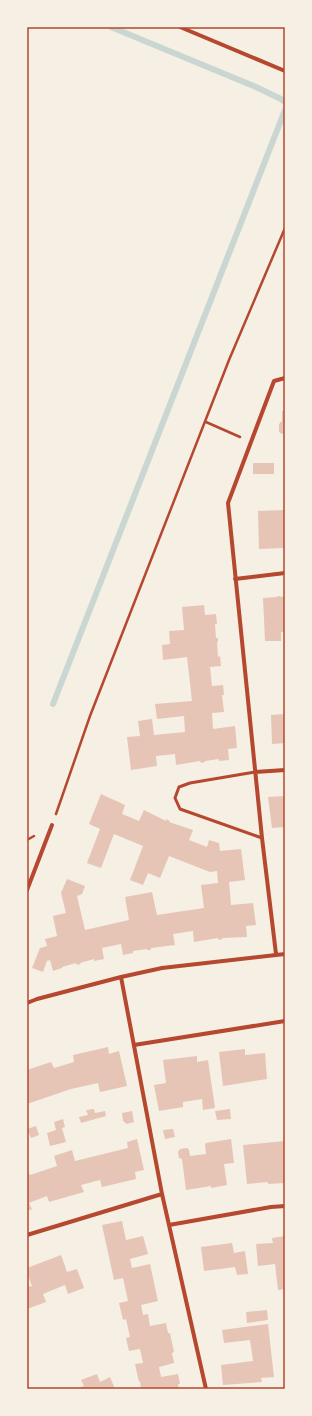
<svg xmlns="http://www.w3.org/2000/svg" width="312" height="1416" font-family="'PT Sans Narrow',sans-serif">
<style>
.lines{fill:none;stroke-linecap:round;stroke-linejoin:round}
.stream{stroke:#c9d6d2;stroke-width:6}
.building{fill:#e6c5b7}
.path{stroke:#b5482f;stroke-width:2.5}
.service{stroke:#b5482f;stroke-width:3}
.minor{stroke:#b5482f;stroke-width:4}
.neatline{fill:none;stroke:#b5482f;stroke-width:1.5}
</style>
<rect width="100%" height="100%" fill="#f6efe4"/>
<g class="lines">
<path class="stream" d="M111,27L256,87L281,99L285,102
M53,704L285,110"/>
</g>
<path class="building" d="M282,411H285V434H282L279,432V424L282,421Z
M253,463H274V474H253Z
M285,510V548L259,549L258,511Z
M277,596L285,597V632H281V641H265L263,598L277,597Z
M204,605L205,615L216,614L217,624H215L216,638H218V642H217L218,657L220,656L221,666L210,667L212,686L223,685L224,695H222L224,712L212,713L213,729L235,726L237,748L228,749L229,760L219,761V759L205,761V762L201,763L200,761L176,765L175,754L156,756L157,766L131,770L127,737L140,736L138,721L152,719L154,735L185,732L184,716L157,719L155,704L192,701L187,657L163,660L162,645L170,644L169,631L184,630L182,607Z
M285,714V743L272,744L271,715Z
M101,794L125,805L122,814L139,821L144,810L166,821V819L170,821L169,822L193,830L189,840L207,847L209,840L219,843L220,851L241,849L245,880L229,882L231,905L253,903L256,925L246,926L247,937L222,938L223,939L219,940L218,938L194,942L193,931L173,934L175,945L151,948V950H147V949L133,951V953L123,955L121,944L102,948L104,959L94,961V959L80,963L81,964L77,965L76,963L62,967V968L53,971L50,960L47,961L43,972L32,968L40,948L47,946L45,939L57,936L53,916L66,913L61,893L67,879L85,886L82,894L77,896L85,930L129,920L125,897L152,892L157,915L204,908L201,885L218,883L217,871L210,872L169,856L160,878L148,873L143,885L130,880L143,846L114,834L101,868L87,863L100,829L89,824Z
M285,796V827L272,828L268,797Z
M108,1047L109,1054L119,1051L127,1086L100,1092L98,1083L71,1089L27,1104V1070L51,1062L54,1068L74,1062L73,1055Z
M245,1049V1055L265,1053L267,1079L223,1086L219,1052Z
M197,1056V1062L208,1060L215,1108L203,1110L202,1099L183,1102V1107L159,1111L154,1085L166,1083L163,1060Z
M94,1109L95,1113L105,1111L106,1116L81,1123L79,1117L88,1115L86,1110Z
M230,1109L231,1119L217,1120L215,1111Z
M132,1111L134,1122L127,1124L123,1121L122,1113Z
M63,1119L65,1127L62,1128L66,1142L50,1146L47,1133L56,1130L54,1122Z
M36,1126L39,1135L31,1138L27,1129Z
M173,1129L175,1137L165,1139L163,1130Z
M137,1139L144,1170L135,1172L136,1179L102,1187L100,1180L81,1185L84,1192L49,1202L47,1196L29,1203L32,1209L27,1211V1169L30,1175L57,1166L54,1156L72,1150L75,1161L128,1148L127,1142Z
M231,1139L234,1163L224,1164L227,1185L211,1188V1186L186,1190L182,1159L179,1158L178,1152L180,1149L187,1148L189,1150L190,1156L206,1154L205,1145L206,1143Z
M285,1141V1183L268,1184V1182L247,1184L243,1145Z
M122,1221L126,1240L143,1236L148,1254L130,1259L132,1268L150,1264L158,1301L141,1305L143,1315L148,1314L150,1326L166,1323L168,1333H170L174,1352L172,1353L174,1363L159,1367L161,1377L178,1374L180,1384H178L179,1389H141L140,1381L139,1382L135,1364L143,1363L140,1349L129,1351L126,1338L130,1337L126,1319L123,1320L119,1303L128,1301L123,1278L114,1280L102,1225Z
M285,1236V1289L278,1290L275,1264L258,1266L256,1244L273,1243L272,1238Z
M232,1243L234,1253L245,1251L248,1274L237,1275L235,1267L204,1271L201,1247Z
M61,1255L67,1272L77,1269L84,1288L68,1294L65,1285L43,1294L46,1302L27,1309V1287L32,1286L27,1273V1268Z
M267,1310L268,1320L247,1323L246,1312Z
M268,1324L274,1377L261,1378L262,1382L223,1385L221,1365L253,1361L250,1340L224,1343L222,1330Z
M97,1374L100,1382L110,1377L115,1389H77L84,1386L81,1380Z"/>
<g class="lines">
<path class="path" d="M206,422L240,437
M56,814L90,716L229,360L285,228
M27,840L34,836"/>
<path class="service" d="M255,772L190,783L179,787L175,798L180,809L262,838"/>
<path class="minor" d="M180,27L285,71
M235,579L285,573
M255,772L285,770
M27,890L52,825
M276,954L262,838L228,503L274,381L285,378
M121,977L162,1194L206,1389
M27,1003L37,999L121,977L162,968L285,954
M134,1045L285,1021
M169,1225L271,1207L285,1206
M27,1235L162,1194"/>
</g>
<rect width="312" height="1416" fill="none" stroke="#f6efe4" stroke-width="56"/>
<rect x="28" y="28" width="256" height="1360" class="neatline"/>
</svg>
